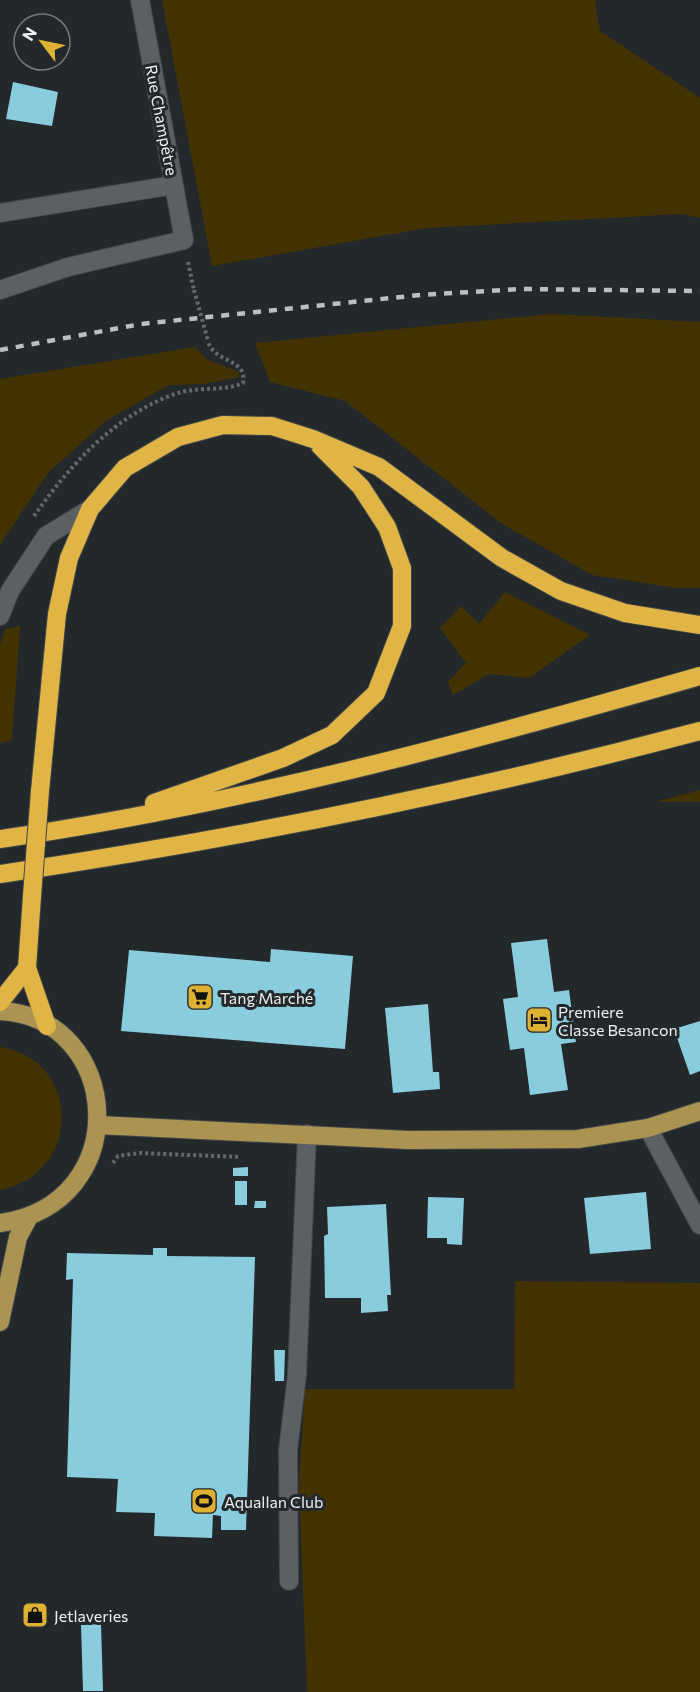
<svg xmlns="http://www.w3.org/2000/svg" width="700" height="1692" font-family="Commissioner,sans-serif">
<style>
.green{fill:#433302}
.building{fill:#89ccde}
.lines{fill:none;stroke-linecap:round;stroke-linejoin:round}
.minor-casing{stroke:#424648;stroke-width:20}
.major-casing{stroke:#424648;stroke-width:20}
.highway-casing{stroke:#424648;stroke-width:20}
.path{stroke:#636869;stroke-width:4;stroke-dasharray:3 3;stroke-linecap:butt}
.minor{stroke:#5b6163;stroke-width:18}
.major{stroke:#ab9351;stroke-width:18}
.highway{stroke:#e0b545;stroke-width:18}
.rail{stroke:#bbbfc0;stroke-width:4.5;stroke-dasharray:8 8;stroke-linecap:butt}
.highway-bridge-casing{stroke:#424648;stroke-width:20;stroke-linecap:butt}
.path-bridge{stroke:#636869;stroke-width:4;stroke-dasharray:3 3;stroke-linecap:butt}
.highway-bridge{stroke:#e0b545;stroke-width:18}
.labels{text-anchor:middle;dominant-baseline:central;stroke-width:6;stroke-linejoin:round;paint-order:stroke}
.street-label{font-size:16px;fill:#ebeff0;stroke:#23282a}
.poi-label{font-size:16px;fill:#ebeff0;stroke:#23282a;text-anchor:start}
</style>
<rect width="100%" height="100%" fill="#23282a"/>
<path class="green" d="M162,0H598L595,2L600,31L700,98V218L682,214L427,228L212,266Z
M551,314L700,322V588H677L592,575L501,523L345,401L270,382L255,343Z
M195,347L206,359L239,372L238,377L204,384L169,385L107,420L48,473L0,545V379Z
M505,592L590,635L529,678L489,674L453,695L448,682L466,663L440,628L461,606L479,624Z
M20,626L12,740L0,743V645L5,629Z
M700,790V802H656Z
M0,1047C83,1060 82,1174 0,1190Z
M515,1281L700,1283V1692H307L299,1483L305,1389H514Z"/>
<path class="building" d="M13,82L58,92L52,126L6,119Z
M547,939L554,992L569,990L576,1042L561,1044L568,1090L530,1095L524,1048L510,1050L503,999L518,997L511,943Z
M271,949L353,956L345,1049L121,1031L129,950L270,962Z
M428,1004L433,1072H439L440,1089L393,1093L385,1008Z
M700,1021V1071L690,1075L674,1029Z
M248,1167V1176H233V1168Z
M235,1181H247V1205H235Z
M646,1192L651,1249L590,1254L584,1198Z
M428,1197L464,1198L462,1245L447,1244V1238H427Z
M255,1201H266V1208H254Z
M386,1204L391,1295H387L388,1311L361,1313V1298H325L324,1236L328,1234L327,1207Z
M153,1248H167V1256L255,1257L246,1530H221V1516L213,1515L212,1538L154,1536L155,1513L116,1512L118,1479L67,1477L73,1279L66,1280L67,1253L153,1255Z
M274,1350H285L284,1381H275Z
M101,1624L103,1691H83L81,1625Z"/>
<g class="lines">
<g class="minor-casing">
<path id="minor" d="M0,213L174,185
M0,290L68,267L184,240L140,0
M0,616L10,591L46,536L90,509
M648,1128L700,1225
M289,1581L288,1450L297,1375L307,1134"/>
</g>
<g class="major-casing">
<path id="major" d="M0,1011C123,1017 136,1204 0,1223
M98,1125L408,1140L578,1139L648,1128L700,1111
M0,1322L18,1237L29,1217"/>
</g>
<g class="highway-casing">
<path id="highway" d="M40,791L57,614L69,558L90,509L125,468L178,437L223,425L272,426L313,439L379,467L502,558L561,591L625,613L700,625
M154,803L283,758L332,735L376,693L402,626V568L387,527L361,487L320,446
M0,839C237,805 470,742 700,676
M0,874C236,839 470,792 700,731
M32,896L27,968L47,1026
M0,1002L27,968"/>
</g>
<path class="path" d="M188,262L194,290
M34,516C70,465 115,415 175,394C197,386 223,392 243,383C248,358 213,363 208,341
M113,1163L118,1156L140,1153L240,1157"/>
<use href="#minor" class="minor"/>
<use href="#major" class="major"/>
<use href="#highway" class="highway"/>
<path class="rail" d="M0,350L141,324L420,295L521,289L700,291"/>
<g class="highway-bridge-casing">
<path id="highway-bridge" d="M32,896L40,791"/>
</g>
<path class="path-bridge" d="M194,290L208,341"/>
<use href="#highway-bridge" class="highway-bridge"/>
</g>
<defs>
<g id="supermarket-square" transform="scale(1.35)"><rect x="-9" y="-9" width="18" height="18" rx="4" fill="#deb133" stroke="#23282a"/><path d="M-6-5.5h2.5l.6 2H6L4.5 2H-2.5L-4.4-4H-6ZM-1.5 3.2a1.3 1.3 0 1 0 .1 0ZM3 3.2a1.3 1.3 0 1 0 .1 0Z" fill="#111"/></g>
<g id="hotel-square" transform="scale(1.35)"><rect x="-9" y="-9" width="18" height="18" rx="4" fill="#deb133" stroke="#23282a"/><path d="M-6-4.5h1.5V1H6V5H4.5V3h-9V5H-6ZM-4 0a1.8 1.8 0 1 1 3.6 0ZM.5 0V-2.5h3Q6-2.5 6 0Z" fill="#111"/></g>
<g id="stadium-square" transform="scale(1.35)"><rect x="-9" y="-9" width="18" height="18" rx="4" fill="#deb133" stroke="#23282a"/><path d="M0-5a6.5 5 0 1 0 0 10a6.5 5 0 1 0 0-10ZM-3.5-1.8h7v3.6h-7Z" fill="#111"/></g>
<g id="shop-square" transform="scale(1.35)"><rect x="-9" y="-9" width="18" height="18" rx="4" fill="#deb133" stroke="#23282a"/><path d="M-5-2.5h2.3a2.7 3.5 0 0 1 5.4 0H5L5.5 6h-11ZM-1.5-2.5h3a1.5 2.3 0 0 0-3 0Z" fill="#111"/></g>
</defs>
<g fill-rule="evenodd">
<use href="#supermarket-square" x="200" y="997"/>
<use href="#hotel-square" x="539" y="1020"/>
<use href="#stadium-square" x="204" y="1501"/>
<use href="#shop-square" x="35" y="1615"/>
</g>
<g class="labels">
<g class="street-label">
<text transform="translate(162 120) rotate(79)">Rue Champêtre</text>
</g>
<g class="poi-label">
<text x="220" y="997">Tang Marché</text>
<text x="558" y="1011">Premiere<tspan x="558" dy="18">Classe Besancon</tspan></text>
<text x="224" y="1501">Aquallan Club</text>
<text x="54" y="1615">Jetlaveries</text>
</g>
</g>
<g transform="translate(42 42) rotate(302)"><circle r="28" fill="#23282a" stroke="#737879" stroke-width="1.5"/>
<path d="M0-4.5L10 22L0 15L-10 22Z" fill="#deb133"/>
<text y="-9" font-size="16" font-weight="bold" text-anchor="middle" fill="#ebeff0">N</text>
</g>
</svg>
